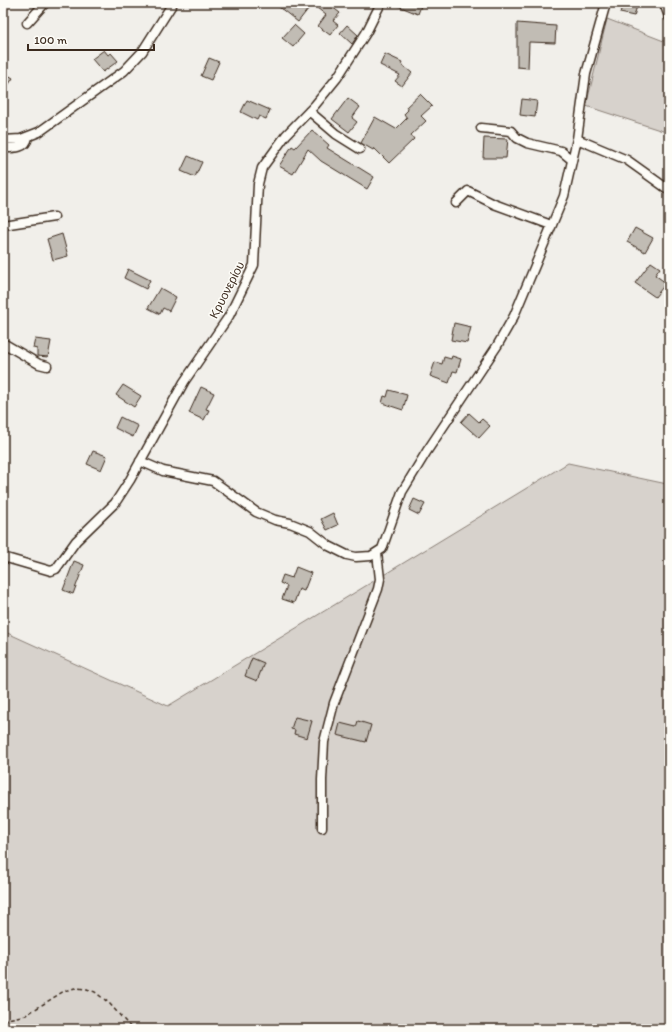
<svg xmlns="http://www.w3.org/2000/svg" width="672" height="1032" font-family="Itim,sans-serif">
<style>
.green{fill:#d7d2cc;stroke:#897e75}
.building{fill:#c1bcb4;stroke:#3b2a1e}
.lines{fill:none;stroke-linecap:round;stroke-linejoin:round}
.minor-casing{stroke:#3b2a1e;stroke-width:11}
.path{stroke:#3b2a1e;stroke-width:1.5;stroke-dasharray:4 3;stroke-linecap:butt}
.minor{stroke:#fdfcf7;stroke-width:8}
.labels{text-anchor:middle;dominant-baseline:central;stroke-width:3;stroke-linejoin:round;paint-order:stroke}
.street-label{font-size:12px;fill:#3b2a1e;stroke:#fdfcf7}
</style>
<rect width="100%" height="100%" fill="#f1efea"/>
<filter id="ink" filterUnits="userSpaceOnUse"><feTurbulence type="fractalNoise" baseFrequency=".025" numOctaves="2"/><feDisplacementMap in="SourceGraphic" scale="8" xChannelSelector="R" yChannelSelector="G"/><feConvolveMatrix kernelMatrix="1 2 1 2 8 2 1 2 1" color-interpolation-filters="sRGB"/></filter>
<g filter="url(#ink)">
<path class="green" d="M607,19L669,43V133L586,106Z
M568,463L667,484L669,493V1029H3V631L168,706Z"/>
<path class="building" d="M274,3H327L340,13L333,21L338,25L330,35L318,26L326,15L312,4L298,22Z
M391,3H422L418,14Z
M623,3L637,6L634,16L620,13Z
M517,23L556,26L555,43L529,42L528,68L517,67Z
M294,25L304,34L293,47L282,38Z
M347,25L358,35L352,44L340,33Z
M104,50L108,55L111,53L118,61L103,72L92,59Z
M385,54L402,62L401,64L412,73L402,86L395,81L400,75L380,65Z
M209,58L219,62L211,80L201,76Z
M3,72L13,78L3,93Z
M420,94L432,106L421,116L426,121L411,135L414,139L389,163L374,148L373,150L361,143L375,117L396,129L407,118L404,114L408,110L406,107Z
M348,98L360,107L352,118L357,122L349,132L332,119Z
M522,99L537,101L535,117L520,115Z
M247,100L270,110L266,119L259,116L257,120L241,112Z
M312,130L329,145L327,148L374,177L367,189L321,161L308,149L293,174L279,166L292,146L295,148Z
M484,138L508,139L506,158H483Z
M188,156L202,162L195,177L181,171Z
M635,228L653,238L645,252L627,242Z
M62,234L68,256L53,260L47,239Z
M651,262L660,268L655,275L666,283L655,297L635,283Z
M128,269L150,280L146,289L124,278Z
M160,288L176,297L169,311L163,308L160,314L148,308Z
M454,323L471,327L467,343L451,340Z
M35,339L51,341L48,357L37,356V349L33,348Z
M452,356L461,359L457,372L453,371L449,383L430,376L435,362L442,364L444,357L451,359Z
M123,385L141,396L134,407L116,395Z
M201,387L214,393L206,409L209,410L204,420L189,413Z
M389,390L407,395L403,410L382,403L384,396L387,397Z
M469,413L479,422L482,419L490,426L479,438L461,422Z
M120,417L138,426L133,437L115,428Z
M93,451L107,456L101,470L87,464Z
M414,499L425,504L419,515L409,510Z
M333,513L338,525L327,530L321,519Z
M74,561L84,565L73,594L63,590Z
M296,567L311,573L304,591L299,589L294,603L282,599L287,586L280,583L283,575L292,578Z
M252,658L264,663L257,681L245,676Z
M295,717L312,721L307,738L294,734L295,730L291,729Z
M358,721L371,725L366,742L337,735L340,723L356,727Z"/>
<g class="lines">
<g class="minor-casing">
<path id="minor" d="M664,3L669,17
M27,23L45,3
M309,111L336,134L360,149
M481,128L511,131L517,138L527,143L561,151L572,160
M577,139L627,160L669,190
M3,140L21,139L39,132L124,71L142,52L173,3
M3,148C13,148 26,149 28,137
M456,203L468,191L494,204L551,225
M3,225L54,217
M3,343L39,364L47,366
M140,461L163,471L213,481L256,512L275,520L290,523L310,531L329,546L347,555L356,557L371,556L382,549L402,492L427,451L497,346L514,316L564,196L577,139L586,74L606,3
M3,557L51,571L56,569L76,541L115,503L130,480L184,382L229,316L254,265L258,184L262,168L286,135L315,105L337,78L366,33L381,3
M322,828V780L324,742L334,703L378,589L380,579L377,553"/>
</g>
<path class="path" d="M3,1020L26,1015L64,991L75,988L87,989L95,992L109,1003L132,1029"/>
<use href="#minor" class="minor"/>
</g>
</g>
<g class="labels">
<g class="street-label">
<text transform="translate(227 290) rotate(-63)">Κρυονερίου</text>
</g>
</g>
<rect width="672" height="1032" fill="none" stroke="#fdfcf7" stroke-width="16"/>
<rect x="8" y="8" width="656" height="1016" fill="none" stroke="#3b2a1e" stroke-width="1.5" filter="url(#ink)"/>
<path d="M28 44v6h126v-6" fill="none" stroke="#3b2a1e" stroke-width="2"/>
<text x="34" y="44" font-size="12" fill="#3b2a1e" stroke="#fdfcf7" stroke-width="3" paint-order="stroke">100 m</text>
</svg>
